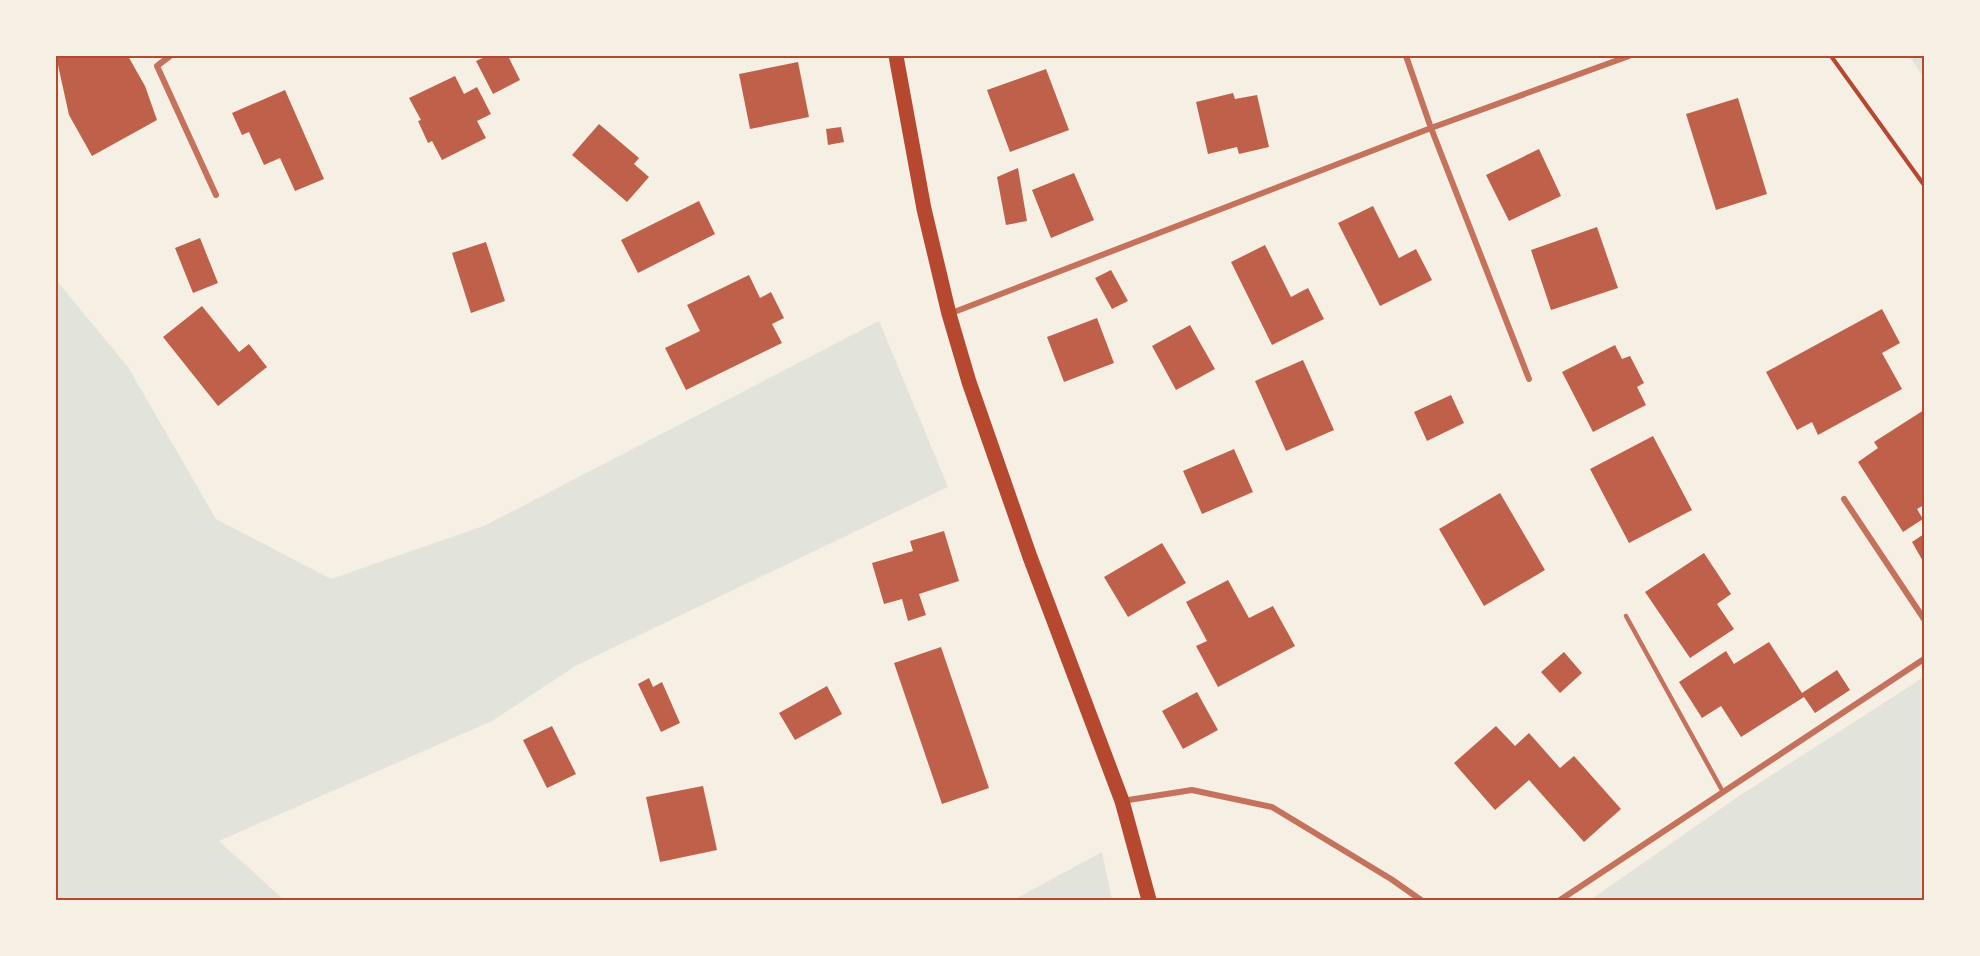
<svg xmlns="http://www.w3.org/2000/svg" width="1980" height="956" font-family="Roboto,sans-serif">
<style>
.green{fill:#e2e4dc}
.building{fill:#bf614a}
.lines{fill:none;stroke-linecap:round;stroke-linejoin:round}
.path{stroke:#b5482f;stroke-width:4}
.service{stroke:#c5725c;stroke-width:4.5}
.minor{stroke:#c5725c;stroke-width:6}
.primary{stroke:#b5482f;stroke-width:15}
.neatline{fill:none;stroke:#b5482f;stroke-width:2}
</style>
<rect width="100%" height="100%" fill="#f6efe4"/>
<path class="green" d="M1909,56H1924V78Z
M56,280L128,367L216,519L331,579L486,525L879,321L948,487L577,665L492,721L219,841L284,900H56Z
M1924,677V900H1590L1739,796Z
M1102,852L1112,900H1013Z"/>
<path class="building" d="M56,56H128L145,86L157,120L92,156L69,115Z
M487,56H508L520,80L493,94L476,61Z
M798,62L809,117L750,129L739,74Z
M1046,69L1069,130L1010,152L987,90Z
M455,76L464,94L477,87L491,114L477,121L486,138L442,160L432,141L428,143L418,121L421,120L409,98Z
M285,90L324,179L295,191L280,158L264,165L249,132L242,135L232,113Z
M1233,93L1235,99L1257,95L1269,147L1239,154L1237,147L1208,154L1196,102Z
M1738,98L1767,194L1716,210L1686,114Z
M599,124L639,158L634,164L649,177L627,202L572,155Z
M841,127L844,142L828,145L826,129Z
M1539,149L1561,196L1509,221L1486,175Z
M1018,168L1027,221L1006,225L997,177Z
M1074,173L1094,220L1051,238L1032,190Z
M699,201L715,234L638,273L621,240Z
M1373,206L1399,258L1416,249L1432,280L1380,306L1338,223Z
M1597,227L1618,288L1551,310L1531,250Z
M200,238L218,283L193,293L175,248Z
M486,242L505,301L471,313L452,253Z
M1265,245L1291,297L1308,288L1324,319L1272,345L1231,262Z
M1111,270L1128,301L1112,309L1095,278Z
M749,275L760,298L771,292L784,318L772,324L782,343L686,390L665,348L700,331L687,305Z
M202,306L239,352L249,344L267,367L218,406L163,337Z
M1882,309L1900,343L1882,353L1902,389L1818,435L1812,422L1797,430L1766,372Z
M1097,318L1114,363L1064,382L1047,337Z
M1190,325L1215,369L1176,390L1152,346Z
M1615,345L1622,359L1630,356L1644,383L1637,387L1646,405L1593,432L1562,372Z
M1303,360L1334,430L1286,451L1255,381Z
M1451,395L1464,423L1427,441L1414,412Z
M1924,410V505L1917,509L1923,519L1903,532L1858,462L1878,448L1874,442Z
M1653,436L1692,510L1629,543L1590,469Z
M1234,449L1253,492L1202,514L1183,471Z
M1500,493L1545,570L1484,606L1439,529Z
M944,531L959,581L919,594L926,615L908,621L902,599L884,604L872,563L913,551L910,541Z
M1924,534V563L1912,542Z
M1162,543L1186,583L1128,617L1104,577Z
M1704,553L1731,594L1717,604L1734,629L1690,658L1645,592Z
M1228,580L1249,618L1273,606L1295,646L1218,687L1196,646L1207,641L1186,602Z
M1769,642L1802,693L1837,670L1850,690L1815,713L1804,697L1741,737L1721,706L1702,718L1679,682L1726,651L1734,664Z
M941,647L989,788L942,804L894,663Z
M1564,652L1582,673L1560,693L1541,672Z
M649,678L653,687L662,682L680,723L661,732L638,684Z
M827,686L842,714L795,740L779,713Z
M1197,692L1218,730L1183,749L1162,711Z
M552,726L576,774L547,788L523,740Z
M1496,726L1515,746L1529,733L1560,768L1574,756L1621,809L1584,842L1529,780L1495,810L1454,763Z
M703,786L717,850L660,862L646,797Z"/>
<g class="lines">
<path class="path" d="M1831,56L1924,185"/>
<path class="service" d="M1626,616L1723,792"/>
<path class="minor" d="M170,56L157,66L216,195
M949,314L1431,128L1406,56
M1529,379L1431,128L1629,56
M1844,499L1924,619
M1122,801L1192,790L1272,807L1391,879L1421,900
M1560,900L1924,659"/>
<path class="primary" d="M896,56L924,209L949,314L969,382L1030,557L1122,801L1149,900"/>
</g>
<rect width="1980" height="956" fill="none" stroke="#f6efe4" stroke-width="114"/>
<rect x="57" y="57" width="1866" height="842" class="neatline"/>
</svg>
